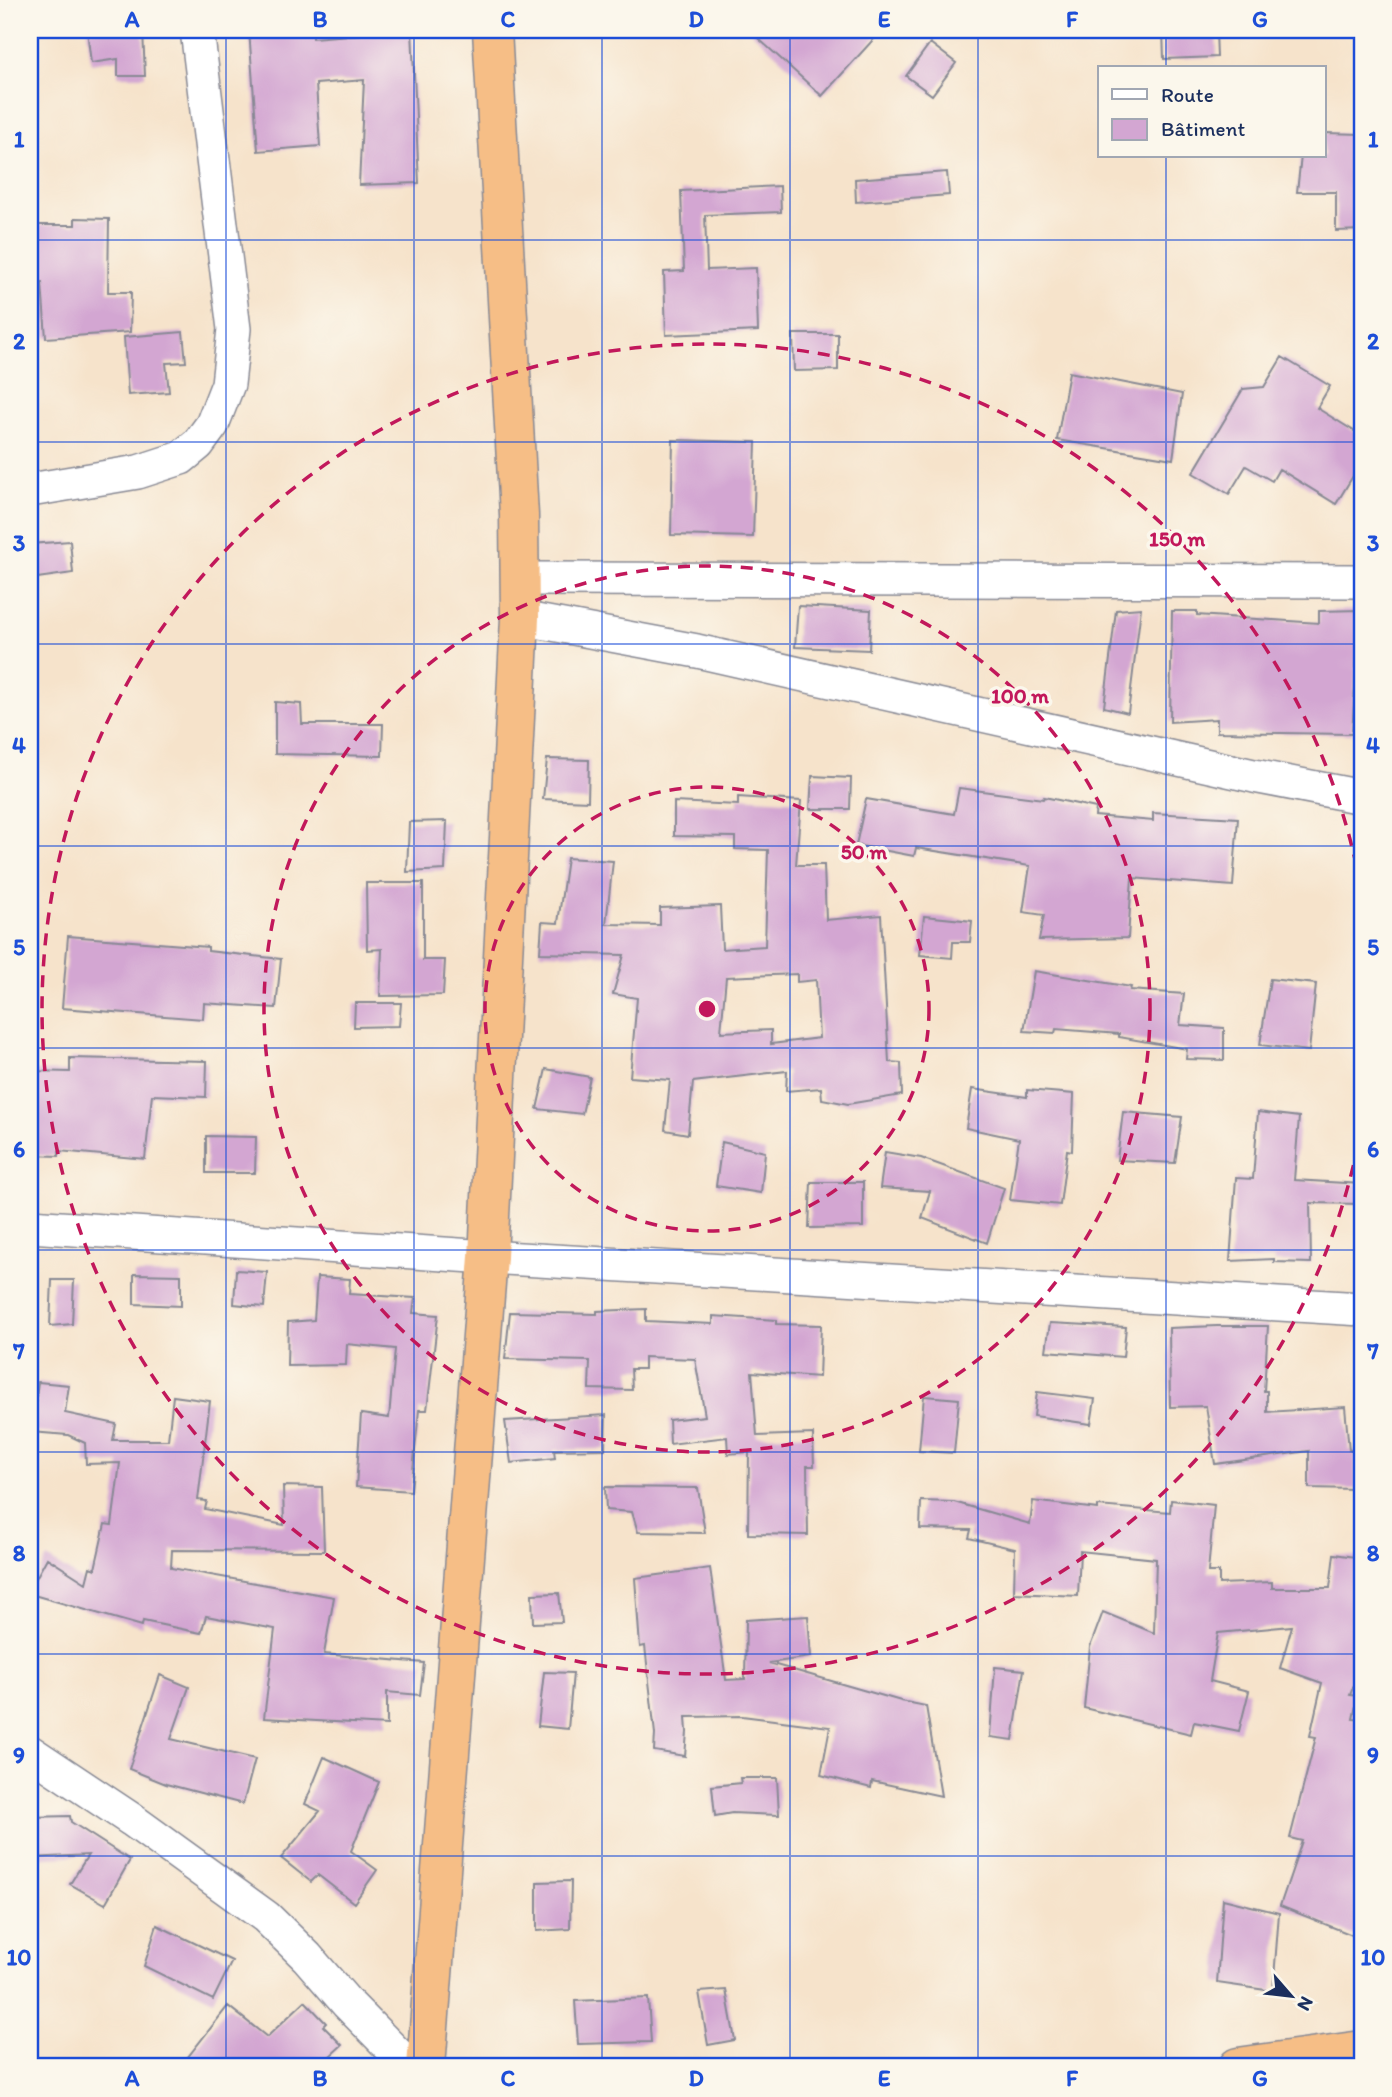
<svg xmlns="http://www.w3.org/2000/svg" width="1392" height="2097" font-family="Itim,sans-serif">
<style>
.building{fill:#d3a6d2;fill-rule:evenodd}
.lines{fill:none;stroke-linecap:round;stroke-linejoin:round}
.minor-casing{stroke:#888994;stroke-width:36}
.trunk-casing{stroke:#888994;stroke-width:41}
.minor{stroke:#fff;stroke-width:33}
.trunk{stroke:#f6be86;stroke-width:38}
.grid{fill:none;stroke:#1d4ed8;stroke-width:2;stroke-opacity:0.55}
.ring{fill:none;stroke:#c2185b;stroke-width:3.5;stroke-dasharray:12 9}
.centre{fill:#c2185b;stroke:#fbf7ec;stroke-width:3.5}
.ring-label{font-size:21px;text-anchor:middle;font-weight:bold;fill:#c2185b;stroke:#fbf7ec;stroke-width:7;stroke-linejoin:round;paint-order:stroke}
.neatline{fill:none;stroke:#1d4ed8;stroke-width:2.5}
.grid-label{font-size:23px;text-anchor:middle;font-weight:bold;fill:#1d4ed8}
</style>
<rect width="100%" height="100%" fill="#fbf7ec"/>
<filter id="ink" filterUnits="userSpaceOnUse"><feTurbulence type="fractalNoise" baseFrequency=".0143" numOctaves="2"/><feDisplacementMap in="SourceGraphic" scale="14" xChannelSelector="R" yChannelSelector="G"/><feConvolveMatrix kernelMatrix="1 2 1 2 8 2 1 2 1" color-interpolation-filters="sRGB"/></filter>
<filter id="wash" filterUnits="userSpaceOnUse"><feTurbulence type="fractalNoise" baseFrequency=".00686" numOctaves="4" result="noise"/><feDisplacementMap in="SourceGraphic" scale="28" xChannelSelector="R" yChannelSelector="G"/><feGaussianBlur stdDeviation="1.57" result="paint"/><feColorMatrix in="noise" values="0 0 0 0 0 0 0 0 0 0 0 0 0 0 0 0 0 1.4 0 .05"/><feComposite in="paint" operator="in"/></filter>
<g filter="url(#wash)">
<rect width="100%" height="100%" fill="#f6e3cb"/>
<g id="blocks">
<path class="building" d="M87,30H143L145,76H118V59L91,63Z
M249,30H313V38L362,34L361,30H412L419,183L359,185L364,80L316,84L320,146L258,151Z
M749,30H882L822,96Z
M1163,30H1216L1217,57L1164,59Z
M930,43L956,63L932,95L906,76Z
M1324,133L1362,134V230L1336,231V192H1297L1301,156H1324Z
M947,172L949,195L856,202L855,179Z
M780,186L781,212L705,215L707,270L756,268L758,331L666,335L664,272L684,271L681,191Z
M75,218L109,219L108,292H131L130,332L46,338L42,283H30V225H75Z
M183,332L186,362L166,363L169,392L128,395L124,337Z
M793,334H838V370L794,371Z
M1282,357L1330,386L1317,408L1362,436V461L1336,504L1279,469L1272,481L1246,466L1229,494L1193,473L1243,389L1264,387Z
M1069,372L1182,394L1173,459L1057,440Z
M673,440L756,442L753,537L671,535Z
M70,541L73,573L30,579V544Z
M798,606L871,610L869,650L795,647Z
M1141,608L1128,713L1104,707L1116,610Z
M1360,610L1352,734L1217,732V719L1170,722L1172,611H1197V615L1319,623V611Z
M275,702L301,704L302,724H383L382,756L275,754Z
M547,759L589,760L588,801L543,799Z
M812,776L851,778L850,809H810Z
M959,788L1043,799L1044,797L1096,808L1095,816L1153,821V813L1238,818L1233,886L1132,878L1128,938L1039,940L1044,915L1023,912L1030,866L916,848L914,856L856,845L866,799L954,814Z
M738,797L801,801L796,865H824L826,920L881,915L889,1062L901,1063L902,1095L848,1104L822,1099L821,1088L786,1091L787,1071L693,1082L688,1134L665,1130L670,1080L630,1077L637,998L613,994L624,955L540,953L542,922L558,923L567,858L613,861L606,924L660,925V908L720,906L722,949L765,946L768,850L735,849V837L674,836V802L738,805ZM797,974V982L816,980L819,1038L771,1044V1030L721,1032L726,977Z
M447,821L445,870L407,872L409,822Z
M366,883H423V960H445L443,995L380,996L382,949L367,950Z
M924,916L972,921L970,942H953L952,958L920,955Z
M68,936L208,947V951L281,959L276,1008L204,1003L203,1019L62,1008Z
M1034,971L1131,987L1130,990L1184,994L1180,1025L1224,1028V1060L1186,1059L1187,1049L1119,1037V1034L1056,1029L1055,1033L1024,1031Z
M1270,979L1316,984L1309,1051L1260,1045Z
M355,1003H401L399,1026L354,1027Z
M70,1058L207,1061L206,1097L152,1095L145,1159L59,1151V1156L30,1155V1071L70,1072Z
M546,1069L590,1077L582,1114L537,1109Z
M972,1089L1027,1097V1090L1074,1094L1072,1151L1067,1150L1060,1205L1010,1200L1019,1139L966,1128Z
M1123,1112L1182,1117L1175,1163L1117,1160Z
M1258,1112L1299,1117L1294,1180L1362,1184V1204L1310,1203L1311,1263L1274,1262V1259L1230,1261L1236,1178L1253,1179Z
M206,1136L256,1137L255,1173H206Z
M722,1142L765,1152L761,1193L716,1186Z
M885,1152L921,1158L1004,1188L987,1243L922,1218L930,1191L880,1188Z
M811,1182H863V1227L809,1228Z
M236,1270L267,1272L264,1307L234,1304Z
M134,1274L181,1275V1306L134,1304Z
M317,1277L350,1279L349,1294L415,1298L413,1313L438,1315L427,1410H419L411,1491L356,1487L361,1414L389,1418L395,1349L347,1344L346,1365L287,1366L288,1322L314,1320Z
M52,1280H74L72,1324L50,1326Z
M646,1309V1321L713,1324V1316L776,1320V1324L821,1325L819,1377L752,1372L757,1436L813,1434L814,1466H807L808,1535L748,1534L749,1452L728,1454L727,1437L670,1444L669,1420L705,1416L695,1359L644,1357V1369H631L632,1390L589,1389L590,1361L505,1359L510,1312L597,1314V1311Z
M1050,1323L1126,1327L1123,1357L1046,1351Z
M1217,1326H1268L1264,1391H1267V1412L1345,1407L1349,1450H1355L1356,1489L1309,1488V1451L1215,1464L1206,1406L1170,1407L1169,1328Z
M38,1382L69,1385L65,1413L116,1424L113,1440H168L173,1396L210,1401L198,1500L207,1501L205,1509L284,1525L283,1486L322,1487L324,1551L172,1550L171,1568L334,1597L324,1654L424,1663L420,1695L387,1692V1725L264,1718L275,1629L206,1616L201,1633L143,1621L142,1626L30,1594V1589L47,1558L86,1583L90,1567L95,1569L105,1524L112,1525L120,1463L86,1464L85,1443L68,1435L31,1432L33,1418L30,1416V1406L35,1407Z
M1037,1392L1095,1399L1091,1424L1034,1416Z
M924,1396L959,1399L954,1453L919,1451Z
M606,1415L605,1449L554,1450L555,1458L511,1463L505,1421Z
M605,1487L698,1488L705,1533L638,1532L632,1512L606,1510Z
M1171,1500L1214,1505L1208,1572H1219V1584L1272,1582V1588H1330L1334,1554L1362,1558V1665L1350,1695L1358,1696L1353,1719L1362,1720V1939L1280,1906L1302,1841L1290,1838L1316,1737L1310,1736L1322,1683L1280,1668L1292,1626L1218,1633L1210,1681L1249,1691L1239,1731L1194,1722L1191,1734L1084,1708L1090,1647L1103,1612L1154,1633L1156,1559L1080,1551L1078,1596L1014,1593L1015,1549L969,1538L971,1530L920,1529L921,1501L954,1502L1030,1524L1033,1501L1098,1509V1506L1170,1512Z
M710,1568L726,1680L745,1679L746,1620L808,1616L811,1657L769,1663L901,1701L926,1706L941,1796L872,1781L871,1788L821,1775L830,1727L742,1716L686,1717L687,1732L685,1756L654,1751L655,1734L645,1646L640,1647L635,1578Z
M559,1593L562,1622L533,1623L532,1594Z
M995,1667L1024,1670L1013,1740L990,1737Z
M544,1672L573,1673L568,1729L538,1726Z
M160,1675L189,1687L171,1739L255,1759L243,1804L166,1784L129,1769Z
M324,1757L379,1782L351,1851L377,1870L354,1903L318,1875L311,1882L281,1858L320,1811L305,1804Z
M740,1778H777L779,1815L732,1813L715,1816L712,1786L741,1783Z
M70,1816L71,1822L130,1860L105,1904L70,1884L88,1855L30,1858V1817Z
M571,1881L570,1929L537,1931V1882Z
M1223,1899L1279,1913L1273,1991L1217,1983Z
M157,1925L232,1961L213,2000L144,1966Z
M726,1990L735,2040L708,2045L699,1992Z
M648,1998L651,2042L578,2044L575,2001Z
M305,2001L326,2023L323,2026L342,2045L318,2067H180L228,2006L267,2037Z"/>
</g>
</g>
<g filter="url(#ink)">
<use href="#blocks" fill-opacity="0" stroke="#888994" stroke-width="2"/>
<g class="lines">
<g class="minor-casing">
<path id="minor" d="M30,490L138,472L181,458L198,444L212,425L228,384L234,329L197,30
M520,579L1362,581
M520,618L697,651L1254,776L1362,797
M30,1226L488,1257L1362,1309
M30,1752L132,1820L266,1917L307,1957L347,2003L410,2067"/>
</g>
<g class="trunk-casing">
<path id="trunk" d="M426,2067L488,1257L520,618L519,515L492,30
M1238,2067L1362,2050"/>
</g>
<use href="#minor" class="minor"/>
<use href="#trunk" class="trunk"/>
</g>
</g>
<path class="grid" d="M226,30V2067M414,30V2067M602,30V2067M790,30V2067M978,30V2067M1166,30V68M1166,156V2067M30,240H1362M30,442H1362M30,644H1362M30,846H1362M30,1048H1362M30,1250H1362M30,1452H1362M30,1654H1362M30,1856H1362"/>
<g class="ring">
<circle cx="707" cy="1009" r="222"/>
<circle cx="707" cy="1009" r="443"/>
<path d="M1362 1124A665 665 0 1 1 1362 894"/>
</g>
<circle cx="707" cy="1009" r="10" class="centre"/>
<g class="ring-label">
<text x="1177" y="546">150 m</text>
<text x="1020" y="703">100 m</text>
<text x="864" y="859">50 m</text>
</g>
<rect width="1392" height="2097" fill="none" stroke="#fbf7ec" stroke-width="77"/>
<rect x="1098" y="66" width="228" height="91" fill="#fbf7ec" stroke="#a1a7b3" stroke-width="2"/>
<rect x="1112" y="89" width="35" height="10" fill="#ffffff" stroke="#a1a7b3" stroke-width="2"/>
<text x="1161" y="102" font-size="21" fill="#1b2f5e">Route</text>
<rect x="1112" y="119" width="35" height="21" fill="#d3a6d2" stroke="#a1a7b3" stroke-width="2"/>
<text x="1161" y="136" font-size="21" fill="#1b2f5e">Bâtiment</text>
<g transform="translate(1291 1996) rotate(118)" stroke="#fbf7ec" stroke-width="5" paint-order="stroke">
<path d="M0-5L12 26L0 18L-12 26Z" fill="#1b2f5e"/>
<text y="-10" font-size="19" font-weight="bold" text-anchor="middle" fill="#1b2f5e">N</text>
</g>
<rect x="38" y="38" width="1316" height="2020" class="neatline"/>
<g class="grid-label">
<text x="132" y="27">A</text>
<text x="320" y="27">B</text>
<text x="508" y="27">C</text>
<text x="696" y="27">D</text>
<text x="884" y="27">E</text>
<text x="1072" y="27">F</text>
<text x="1260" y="27">G</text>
<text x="19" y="147">1</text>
<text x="1373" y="147">1</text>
<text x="19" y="349">2</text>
<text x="1373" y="349">2</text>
<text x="19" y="551">3</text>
<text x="1373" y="551">3</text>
<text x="19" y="753">4</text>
<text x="1373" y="753">4</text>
<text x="19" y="955">5</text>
<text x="1373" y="955">5</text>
<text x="19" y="1157">6</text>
<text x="1373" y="1157">6</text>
<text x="19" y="1359">7</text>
<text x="1373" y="1359">7</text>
<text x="19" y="1561">8</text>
<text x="1373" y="1561">8</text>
<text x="19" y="1763">9</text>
<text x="1373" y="1763">9</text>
<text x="19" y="1965">10</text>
<text x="1373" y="1965">10</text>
<text x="132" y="2086">A</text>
<text x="320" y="2086">B</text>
<text x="508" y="2086">C</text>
<text x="696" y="2086">D</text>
<text x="884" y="2086">E</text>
<text x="1072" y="2086">F</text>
<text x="1260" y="2086">G</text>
</g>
</svg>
